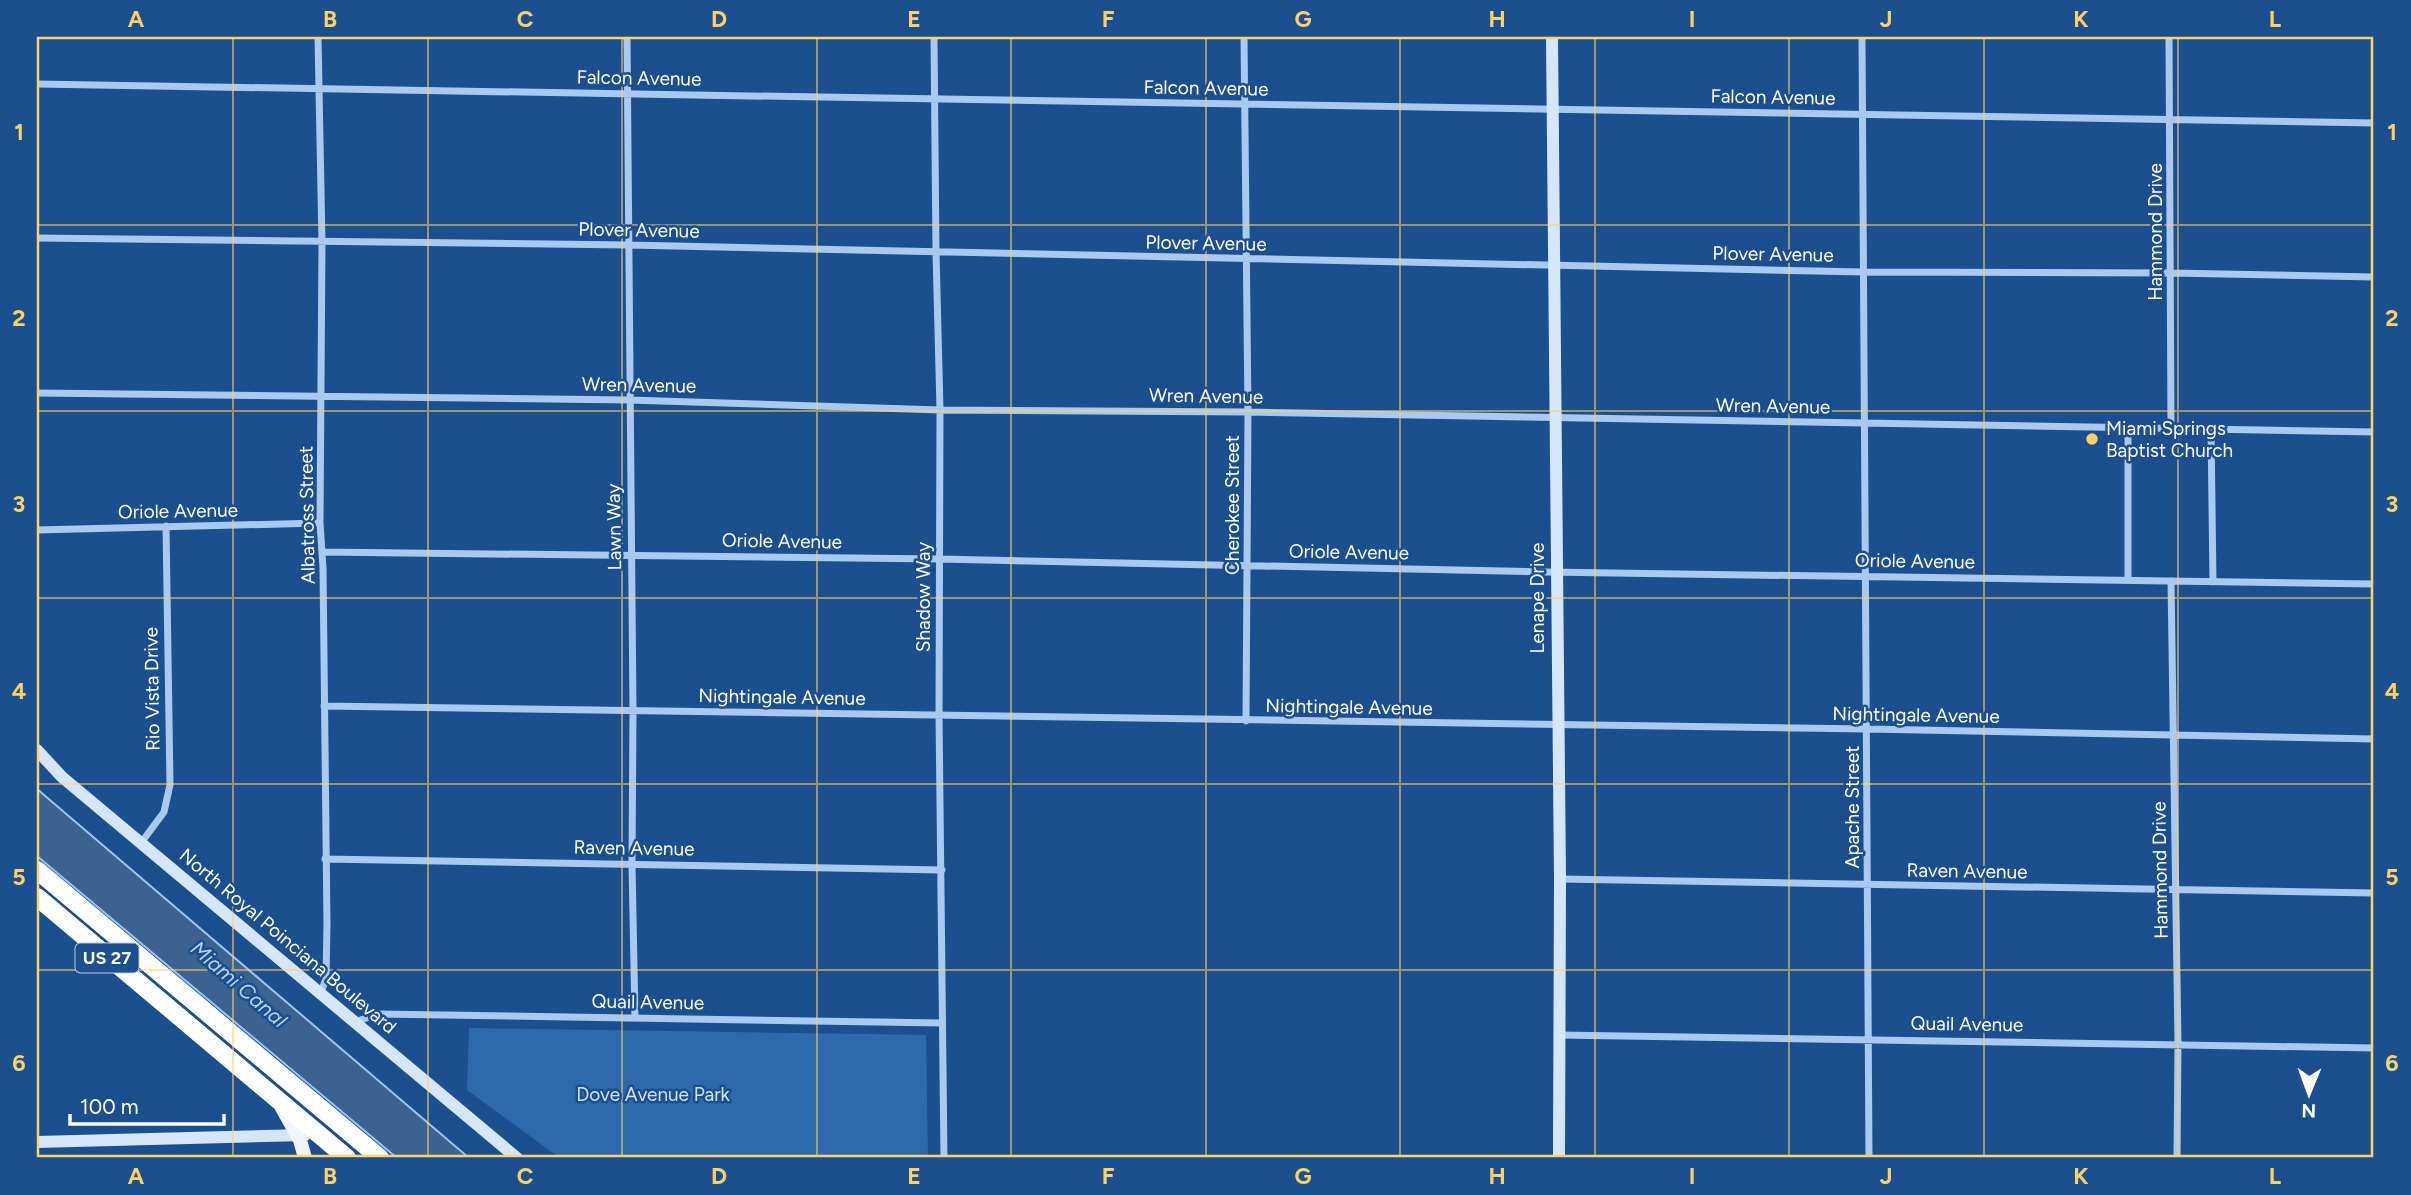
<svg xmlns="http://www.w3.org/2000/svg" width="2411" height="1195" font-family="Figtree,sans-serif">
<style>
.green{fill:#2e69ad}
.water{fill:#3c6290;stroke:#9cc4f0;stroke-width:2}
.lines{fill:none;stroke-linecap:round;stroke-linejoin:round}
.street{stroke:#a9c9ee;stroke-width:7}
.secondary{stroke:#d6e6fa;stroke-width:12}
.primary{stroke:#f0f6ff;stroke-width:14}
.highway{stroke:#fff;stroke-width:18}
.grid{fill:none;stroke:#ffd166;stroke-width:2;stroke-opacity:0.55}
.poi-dot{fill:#ffd166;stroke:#1b4f8f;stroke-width:2.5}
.labels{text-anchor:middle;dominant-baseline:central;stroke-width:5;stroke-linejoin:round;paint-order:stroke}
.shield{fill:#1b4f8f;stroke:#bbcadd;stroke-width:2}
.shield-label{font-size:18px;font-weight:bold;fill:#fff}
.street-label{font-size:19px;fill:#fff;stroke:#1b4f8f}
.poi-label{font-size:19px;fill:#fff;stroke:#1b4f8f;text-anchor:start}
.park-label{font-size:19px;fill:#cfe3fa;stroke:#1b4f8f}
.water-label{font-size:21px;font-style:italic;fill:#b5d3f5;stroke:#1b4f8f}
.neatline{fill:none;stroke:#ffd166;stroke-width:2.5}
.grid-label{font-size:23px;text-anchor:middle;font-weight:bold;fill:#ffd166}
</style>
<rect width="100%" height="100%" fill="#1b4f8f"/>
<path class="green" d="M469,1028L926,1035L928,1158L557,1156L467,1090Z"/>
<path class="water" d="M37,789L469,1158H397L37,856Z"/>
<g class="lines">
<path class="street" d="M318,37L322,243L320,523L323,568L327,924L326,979L321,992
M627,37L633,711L632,864L635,1018
M934,37L936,252L940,410L939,715L944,1158
M1244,37L1248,412L1246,721
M1862,37L1869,1158
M2169,37L2171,428
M37,84L2374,123
M37,238L629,245L1863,272L2171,273L2374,277
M37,393L629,400L940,410L1248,412L2374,432
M2128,427V580
M2211,429L2213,582
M37,530L320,523
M322,552L939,559L1546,572L2374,584
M2171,581L2178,1043L2177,1158
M324,706L1868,729L2374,739
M141,843L164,812L170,785L166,526
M325,859L942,870
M1560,879L2374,893
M355,1022L378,1014L942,1023
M1559,1035L2374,1048"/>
<path class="secondary" d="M1552,37L1560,879L1559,1158
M37,750L62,777L517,1158
M37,1142L305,1135"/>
<path class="primary" d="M281,1106L300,1140L305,1158"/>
<path class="highway" d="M37,870L380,1158
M37,897L347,1158"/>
</g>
<path class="grid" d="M233,37V1158M428,37V1158M622,37V1158M817,37V1158M1011,37V1158M1206,37V1158M1400,37V1158M1595,37V1158M1789,37V1158M1984,37V1158M2178,37V1158M37,225H2374M37,411H2374M37,598H2374M37,784H2374M37,970H2374"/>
<circle class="poi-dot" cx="2092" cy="439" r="7"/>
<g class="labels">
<rect class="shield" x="75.5" y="943.5" width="63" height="29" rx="5"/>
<g class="shield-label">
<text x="107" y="958">US 27</text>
</g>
<g class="street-label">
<text transform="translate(639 78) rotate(1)">Falcon Avenue</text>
<text transform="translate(1206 88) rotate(1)">Falcon Avenue</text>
<text transform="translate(1773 97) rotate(1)">Falcon Avenue</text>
<text transform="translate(639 230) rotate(1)">Plover Avenue</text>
<text transform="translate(2155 232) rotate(-90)">Hammond Drive</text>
<text transform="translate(1206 243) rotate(1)">Plover Avenue</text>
<text transform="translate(1773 254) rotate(1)">Plover Avenue</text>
<text transform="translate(639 385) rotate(1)">Wren Avenue</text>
<text transform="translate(1206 396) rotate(1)">Wren Avenue</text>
<text transform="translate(1773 406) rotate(1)">Wren Avenue</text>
<text transform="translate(1232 505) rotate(-90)">Cherokee Street</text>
<text transform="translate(178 511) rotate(-1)">Oriole Avenue</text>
<text transform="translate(307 515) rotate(-91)">Albatross Street</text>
<text transform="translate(614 527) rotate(-91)">Lawn Way</text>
<text transform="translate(782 541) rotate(1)">Oriole Avenue</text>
<text transform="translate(1349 552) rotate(1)">Oriole Avenue</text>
<text transform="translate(1915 561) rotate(1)">Oriole Avenue</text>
<text transform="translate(923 597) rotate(-90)">Shadow Way</text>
<text transform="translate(1537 598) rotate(-90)">Lenape Drive</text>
<text transform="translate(152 689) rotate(-91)">Rio Vista Drive</text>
<text transform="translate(782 697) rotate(1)">Nightingale Avenue</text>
<text transform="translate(1349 707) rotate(1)">Nightingale Avenue</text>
<text transform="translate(1916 715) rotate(1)">Nightingale Avenue</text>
<text transform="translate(1852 807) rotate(-90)">Apache Street</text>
<text transform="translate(634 848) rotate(1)">Raven Avenue</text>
<text transform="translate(2160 870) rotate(-91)">Hammond Drive</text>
<text transform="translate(1967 871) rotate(1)">Raven Avenue</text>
<text transform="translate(288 941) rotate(40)">North Royal Poinciana Boulevard</text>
<text transform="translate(648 1002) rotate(1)">Quail Avenue</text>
<text transform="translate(1967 1024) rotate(1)">Quail Avenue</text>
</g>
<g class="poi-label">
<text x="2106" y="428">Miami Springs<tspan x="2106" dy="22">Baptist Church</tspan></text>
</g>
<g class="park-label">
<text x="653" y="1094">Dove Avenue Park</text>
</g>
<g class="water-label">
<text transform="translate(239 984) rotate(41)">Miami Canal</text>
</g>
</g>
<rect width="2411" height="1195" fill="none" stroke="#1b4f8f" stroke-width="77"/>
<g transform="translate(2309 1094) rotate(181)" stroke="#1b4f8f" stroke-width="5" paint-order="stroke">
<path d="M0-5L12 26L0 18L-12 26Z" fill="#ffffff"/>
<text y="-10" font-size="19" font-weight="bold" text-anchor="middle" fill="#ffffff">N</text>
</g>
<path d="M70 1114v10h154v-10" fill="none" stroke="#ffffff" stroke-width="3.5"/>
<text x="80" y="1114" font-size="21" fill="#ffffff" stroke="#1b4f8f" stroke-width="5" paint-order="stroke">100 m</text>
<rect x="38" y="38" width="2334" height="1118" class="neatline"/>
<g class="grid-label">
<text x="136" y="27">A</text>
<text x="330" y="27">B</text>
<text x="525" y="27">C</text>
<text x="719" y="27">D</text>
<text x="914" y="27">E</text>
<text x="1108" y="27">F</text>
<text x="1303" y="27">G</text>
<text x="1497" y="27">H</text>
<text x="1692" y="27">I</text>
<text x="1886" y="27">J</text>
<text x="2081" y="27">K</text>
<text x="2275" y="27">L</text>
<text x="19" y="140">1</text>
<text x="2392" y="140">1</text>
<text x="19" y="326">2</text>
<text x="2392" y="326">2</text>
<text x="19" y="512">3</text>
<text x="2392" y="512">3</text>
<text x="19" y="699">4</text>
<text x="2392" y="699">4</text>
<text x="19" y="885">5</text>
<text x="2392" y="885">5</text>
<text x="19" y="1071">6</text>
<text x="2392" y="1071">6</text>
<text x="136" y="1184">A</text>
<text x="330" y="1184">B</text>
<text x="525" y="1184">C</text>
<text x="719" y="1184">D</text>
<text x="914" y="1184">E</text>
<text x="1108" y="1184">F</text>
<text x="1303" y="1184">G</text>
<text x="1497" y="1184">H</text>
<text x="1692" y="1184">I</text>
<text x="1886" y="1184">J</text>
<text x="2081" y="1184">K</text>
<text x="2275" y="1184">L</text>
</g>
</svg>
